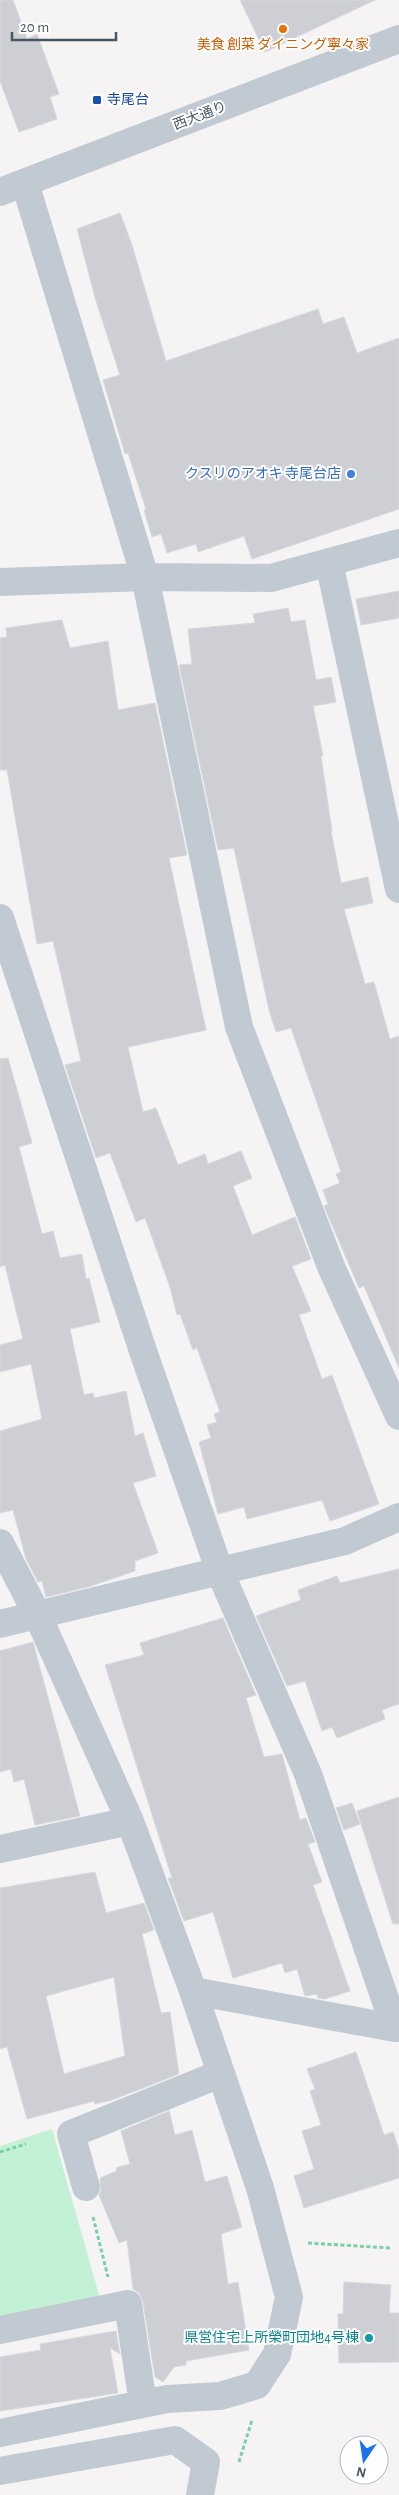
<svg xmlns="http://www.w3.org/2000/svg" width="399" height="2495" font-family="'Alegreya Sans','Noto Sans JP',sans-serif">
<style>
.green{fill:#c3f1d5}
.building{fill:#cdcfd5;stroke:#d7d9de;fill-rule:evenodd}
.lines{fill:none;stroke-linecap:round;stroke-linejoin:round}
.path{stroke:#7ad0a6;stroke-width:3;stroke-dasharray:4 2.5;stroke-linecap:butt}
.minor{stroke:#c1cad2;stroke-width:28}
.tertiary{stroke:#c1cad2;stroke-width:28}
.food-dot{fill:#e8710a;stroke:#fff;stroke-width:2}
.transit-dot{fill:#1a4fb4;stroke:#fff;stroke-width:2}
.shop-dot{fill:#3f7fe0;stroke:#fff;stroke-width:2}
.culture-dot{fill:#0f9aa8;stroke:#fff;stroke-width:2}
.labels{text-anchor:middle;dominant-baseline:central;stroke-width:4;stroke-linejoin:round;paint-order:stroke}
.food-label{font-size:14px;fill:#c56008;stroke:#fff}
.transit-label{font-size:14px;fill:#164399;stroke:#fff;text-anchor:start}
.street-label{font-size:14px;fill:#4a5661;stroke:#fff}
.shop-label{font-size:14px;fill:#366cbe;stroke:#fff;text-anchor:end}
.culture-label{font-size:14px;fill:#0d838f;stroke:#fff;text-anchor:end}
</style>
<rect width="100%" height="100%" fill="#f5f3f3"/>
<path class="green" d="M52,2129L101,2302L0,2323V2146Z"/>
<path class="building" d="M0,0H13L27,39L37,34L59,94L50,97L57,119L19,132L0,81Z
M240,0H375L265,52Z
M120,213L132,245L166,361L318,309L323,324L344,317L357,353L399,338V509L252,559L244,536L198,552L196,544L167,553L161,534L152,537L144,510L146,509L128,453L125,454L103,380L120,375L96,301L77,229Z
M399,591V618L361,625L356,599Z
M288,608L291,622L305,620L316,680L331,677L336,702L313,706L323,756H321L332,831H331L341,883L368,877L373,903L344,909L365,984L374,982L390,1039L399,1036V1368L364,1286L359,1288L324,1206L328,1204L323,1190L340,1183L336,1174L341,1172L291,1028L276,1032L269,1010L234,848L218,850L179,665L192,664L188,629L255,623L253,614Z
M62,620L70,648L108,641L118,710L155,703L187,855L169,858L206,1030L128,1047L143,1112L156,1108L178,1165L205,1154L208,1164L241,1151L252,1178L233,1186L252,1235L295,1217L311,1259L292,1266L311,1311L299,1315L322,1379L332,1375L379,1504L330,1521L322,1500L247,1519L244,1507L218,1514L199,1442L211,1438L207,1425L217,1422L214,1414L220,1412L197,1348L193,1350L180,1314L177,1315L170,1287L145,1218L136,1222L110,1153L96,1158L65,1065L81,1061L53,941L37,944L7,770H0V638L7,637L6,628Z
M8,1058L32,1143L19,1147L42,1234L53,1231L60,1258L82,1254L86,1279L89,1278L100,1322L70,1329L84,1395L93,1393L94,1398L126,1391L135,1436L143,1433L156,1476L133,1483L158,1553L135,1561V1571L88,1587L46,1597L42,1581L38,1582L26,1559L13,1510L0,1513V1431L42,1419L31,1364L0,1372V1345L23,1339L5,1265L0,1267V1059Z
M399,1569V1704L382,1710L385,1719L337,1738L332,1727L322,1731L305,1681L287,1686L256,1616L301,1600L298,1590L337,1576L340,1583Z
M223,1618L256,1695L246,1698L264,1757L282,1754L300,1820L306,1818L315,1842L308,1844L322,1882L313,1885L350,1991L325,1999L318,1998L317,1994L305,1996L297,1969L285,1973L282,1963L233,1978L213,1912L184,1921L168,1878H172L105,1665L144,1655L140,1643Z
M33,1642L80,1816L35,1825L24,1779L14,1782L11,1769L0,1772V1651Z
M399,1797V1924H393L357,1811Z
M352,1803L360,1824L344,1830L336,1808Z
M95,1872L106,1913L144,1903L154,1930L142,1934L161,2013L170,2012L179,2074L112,2100L95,2104L94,2101L27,2119L7,2047L0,2049V1888ZM114,1977L125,2056L64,2074L46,1996Z
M356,2052L384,2135L393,2132L399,2150V2178L304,2208L294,2176L314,2169L302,2131L321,2125L310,2091L315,2089L307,2069Z
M169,2111L175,2135L192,2130L205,2182L227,2176L242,2227L221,2234L228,2284L238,2282L249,2350L186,2361V2365L174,2367L163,2382L155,2377L143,2302L140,2294L133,2289L127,2240L119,2243L99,2195L101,2190L100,2178L117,2171L116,2168L130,2164L121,2131Z
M344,2282L391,2285L389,2313H399V2362L339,2363L338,2314H343Z
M116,2331L120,2354L110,2348L118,2393L0,2411V2357L41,2350L40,2344Z"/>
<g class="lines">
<path class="path" d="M0,2152L26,2144
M93,2217L108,2277
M308,2243L390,2248
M239,2462L252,2420"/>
<path class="minor" d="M25,183L145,577L239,1027L332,1269L399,1416
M329,562L399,889
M0,582L145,577L271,578L399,543
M0,918L144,1354L220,1572L308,1774L395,2028L193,1991
M0,1543L38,1616L130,1821L193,1991L260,2188L289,2297L277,2354L257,2385L220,2396L167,2399L0,2433
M0,1624L345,1541L399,1517
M0,1849L130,1821
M86,2187L71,2134L220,2074
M0,2330L128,2304L143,2404
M0,2471L175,2440L206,2462L200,2495"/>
<path class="tertiary" d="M0,192L399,39"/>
</g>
<circle class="food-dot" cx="283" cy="29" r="5"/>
<rect class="transit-dot" x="92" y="95" width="10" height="10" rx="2.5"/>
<circle class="shop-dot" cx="351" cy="474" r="5"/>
<circle class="culture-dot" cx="369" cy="2338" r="5"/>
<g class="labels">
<g class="food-label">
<text x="283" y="45">美食 創菜 ダイニング寧々家</text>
</g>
<g class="transit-label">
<text x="107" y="100">寺尾台</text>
</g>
<g class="street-label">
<text transform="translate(200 116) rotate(-21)">西大通り</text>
</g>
<g class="shop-label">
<text x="341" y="474">クスリのアオキ 寺尾台店</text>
</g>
<g class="culture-label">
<text x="359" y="2338">県営住宅上所榮町団地4号棟</text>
</g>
</g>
<g transform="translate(364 2460) rotate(193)"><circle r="24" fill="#ffffff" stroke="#b7bbc0"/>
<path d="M0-4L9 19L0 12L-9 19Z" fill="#1a73e8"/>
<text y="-8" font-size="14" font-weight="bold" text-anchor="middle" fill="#4a5661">N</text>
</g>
<path d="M12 32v8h104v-8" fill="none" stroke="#4a5661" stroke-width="2.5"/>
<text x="20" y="32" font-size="15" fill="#4a5661" stroke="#ffffff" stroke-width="4" paint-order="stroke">20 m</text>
</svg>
